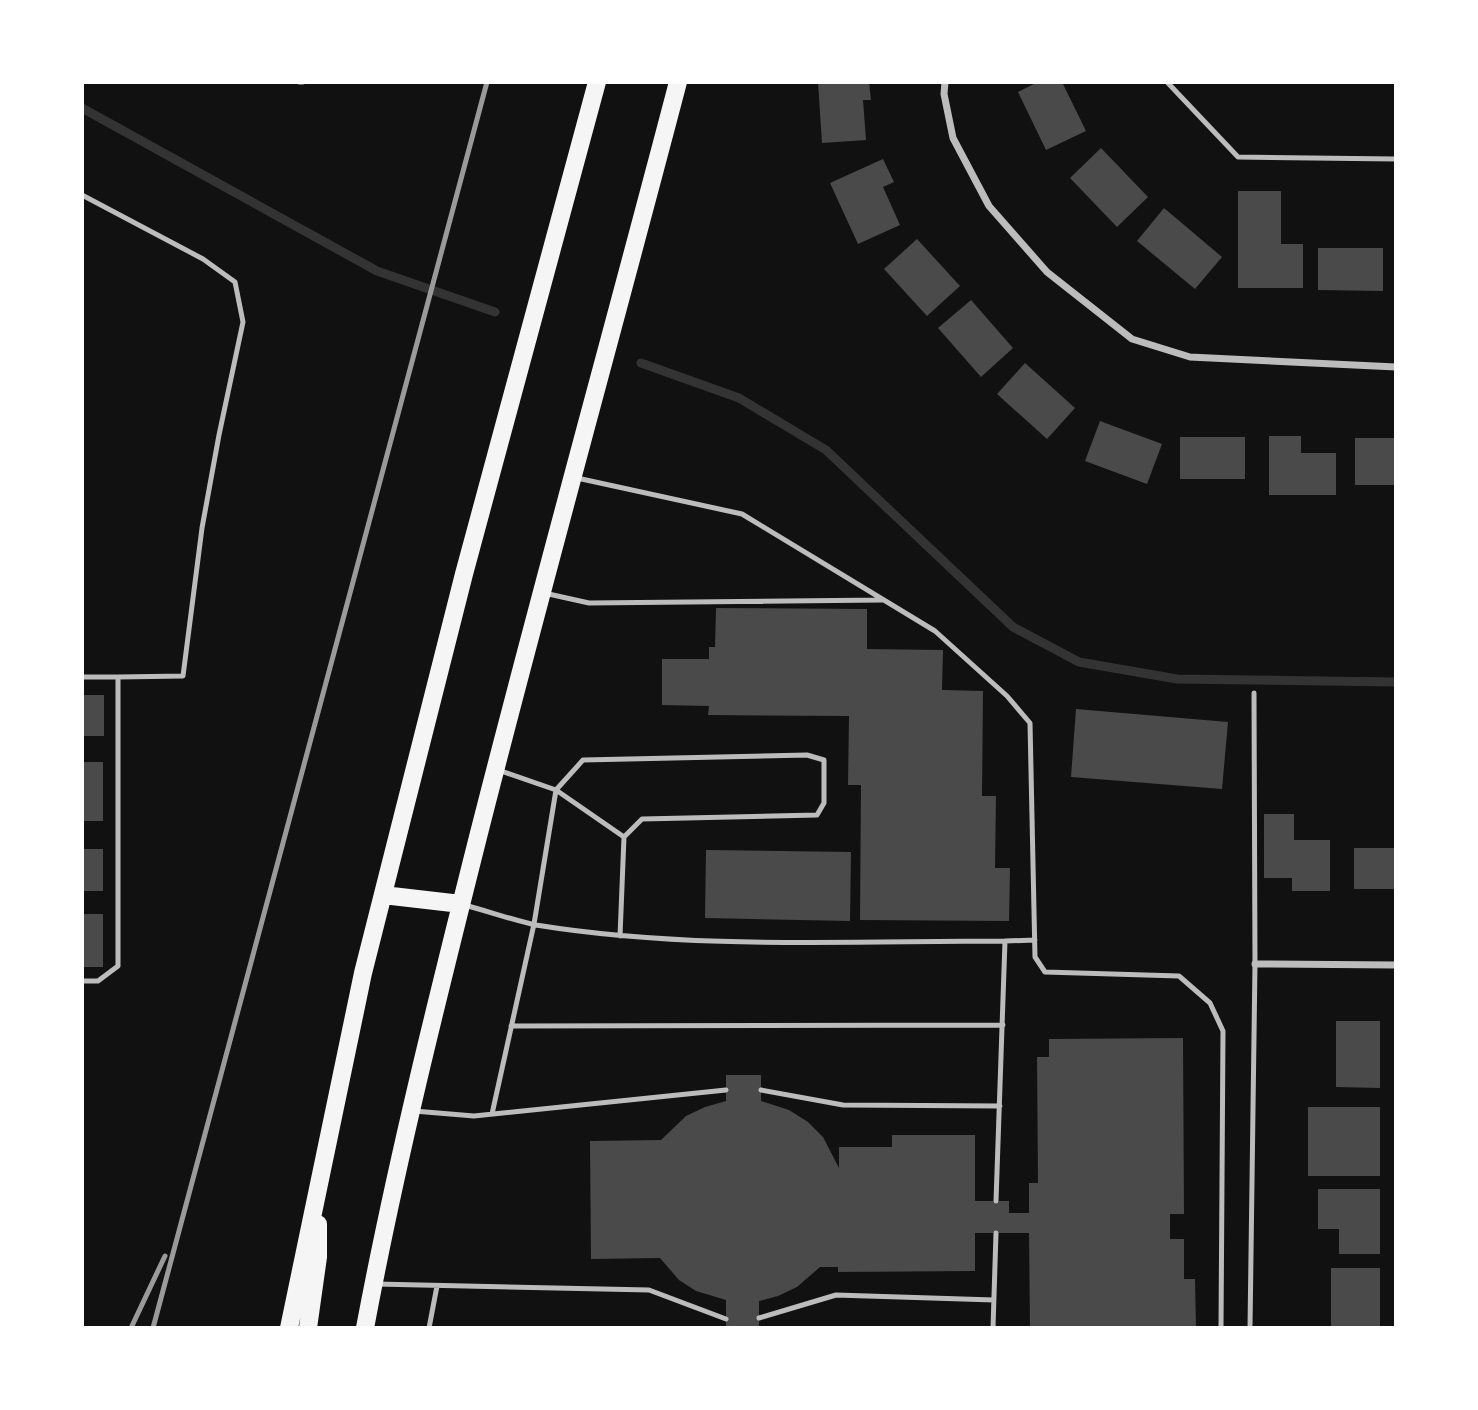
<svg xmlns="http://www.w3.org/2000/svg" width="1478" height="1410" font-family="'Alegreya Sans',sans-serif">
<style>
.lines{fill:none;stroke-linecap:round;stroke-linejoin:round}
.stream{stroke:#333;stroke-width:9}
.building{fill:#4a4a4a}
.service{stroke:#bcbcbc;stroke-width:5}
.minor{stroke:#bcbcbc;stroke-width:7}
.primary{stroke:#f5f5f5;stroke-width:18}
.rail{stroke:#9a9a9a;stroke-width:5}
</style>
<rect width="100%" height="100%" fill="#111"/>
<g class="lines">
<path class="stream" d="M82,108L377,271L495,312
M641,363L739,398L826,450L1013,627L1079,662L1177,679L1396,682"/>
</g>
<path class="building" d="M818,82H869L871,100H863L866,140L822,143Z
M1038,82H1062L1086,131L1046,150L1018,92Z
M1101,148L1148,197L1117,227L1070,178Z
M883,159L894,182L883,187L900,225L858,244L830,183Z
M1238,191H1281V244H1303V288H1238Z
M1164,208L1222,257L1195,289L1137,241Z
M917,239L960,286L927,316L884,269Z
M1318,248H1383V291L1318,290Z
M971,300L1013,348L981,377L938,328Z
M1025,363L1075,408L1047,439L997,394Z
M1100,421L1162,444L1147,484L1085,461Z
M1269,436H1301V453H1336V495H1269Z
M1180,437H1245V479H1180Z
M1355,438H1396V485H1355Z
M716,608L867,609V649L943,650L942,690L983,691L982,796H996L995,868H1010L1009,921L860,920L861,785H848L849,716L708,715L709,706L662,705V659H709V647H715Z
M82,695H104V736H82Z
M1076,709L1228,722L1222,789L1071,777Z
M82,762H103V821H82Z
M1264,814H1294V840H1330V891H1292V878H1264Z
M1354,848H1396V889H1354Z
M82,849H103V891H82Z
M706,850L851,852L850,921L705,918Z
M82,914H103V967H82Z
M1336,1021H1380V1088L1336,1087Z
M1183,1038L1184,1214H1170V1239H1184V1279H1195L1196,1328H1030L1029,1233H975V1271L838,1272V1267H820L797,1287L778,1296L759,1301V1328H726V1300L696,1291L679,1280L660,1258L591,1259L590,1141L661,1140L686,1116L705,1107L726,1101V1075H761V1101L789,1110L808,1122L823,1137L839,1168V1147H892V1135H975V1201H1009V1213H1029V1183H1038L1037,1057H1049V1039Z
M1308,1107H1380V1176H1308Z
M1318,1189H1380V1254H1339V1229H1318Z
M1331,1268H1380V1328H1331Z"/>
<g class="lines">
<path class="service" d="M299,82H303
M1167,82L1238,157L1396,159
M82,195L203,259L235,282L243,322L219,435L202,528L183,676L118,677
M577,478L742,514L935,631L1007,696L1030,723L1035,957L1045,972L1179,976L1210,1003L1223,1031L1221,1328
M544,593L589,603L883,600
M82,677H118V966L98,981H82
M498,770L556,790L624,837
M464,905C488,911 512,920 536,925C690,950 850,941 1005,941
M511,1026L1003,1025
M761,1090L843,1105L1000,1106
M414,1111L474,1116L726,1090
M492,1114L534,924L556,790L583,760L807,755L824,760V803L817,815L642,819L624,837L620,936
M996,1201L1005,941L1035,940
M376,1284L649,1290L726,1319
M759,1318L836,1295L994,1300
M429,1328L437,1286
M993,1328L996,1233
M1250,1328L1255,964L1254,693"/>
<path class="minor" d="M945,82L944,94L953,138L989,206L1047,272L1132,339L1190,357L1396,367
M1255,964L1396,965"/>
<path class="primary" d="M383,895L461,904
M289,1328L363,973L464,574L597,82
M308,1328L318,1257V1224
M365,1328C396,1163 437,1000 478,837C542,585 612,334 678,82"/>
<path class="rail" d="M131,1328L165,1256
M153,1328L487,82"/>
</g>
<rect width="1478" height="1410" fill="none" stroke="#ffffff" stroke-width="168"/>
</svg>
